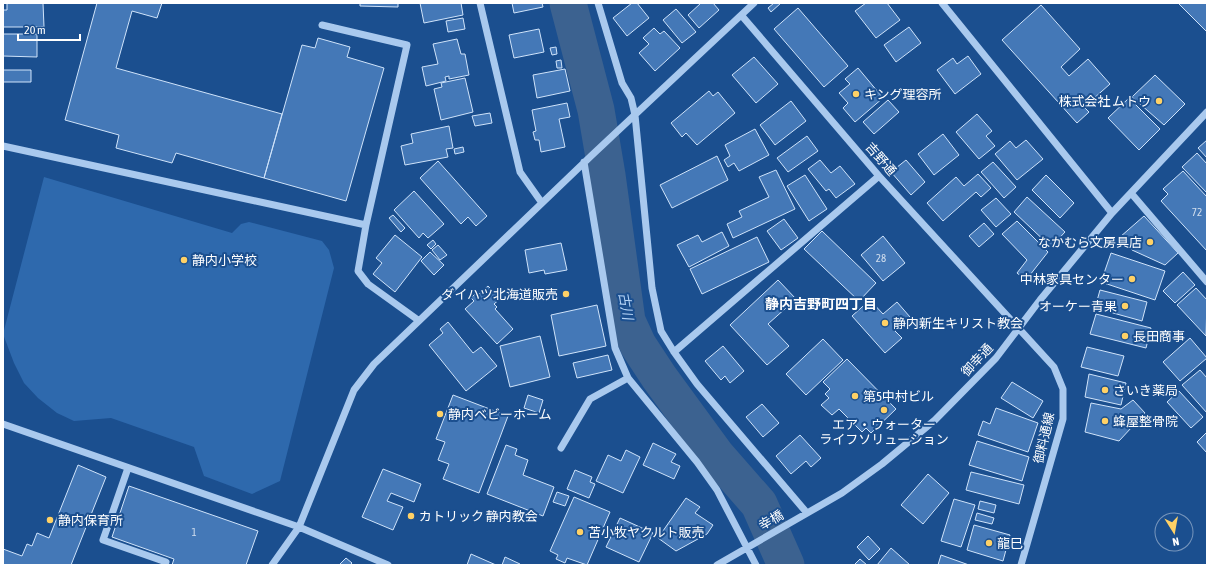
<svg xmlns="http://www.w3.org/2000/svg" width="1210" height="568" font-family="'Asap Condensed','Noto Sans JP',sans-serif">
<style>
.green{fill:#2e69ad}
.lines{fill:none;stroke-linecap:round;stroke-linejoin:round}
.river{stroke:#3c6290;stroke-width:37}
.building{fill:#4478b7;stroke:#cfe3fa}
.minor{stroke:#a9c9ee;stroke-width:7}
.poi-dot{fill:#ffd166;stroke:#1b4f8f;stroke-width:1.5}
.labels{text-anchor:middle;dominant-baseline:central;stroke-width:4;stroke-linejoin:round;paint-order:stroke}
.number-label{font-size:11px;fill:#d0dded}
.poi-label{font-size:13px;fill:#fff;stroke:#1b4f8f;text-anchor:start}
.street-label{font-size:13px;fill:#fff;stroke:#1b4f8f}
.neighbourhood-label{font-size:14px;font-weight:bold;fill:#fff;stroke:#1b4f8f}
.water-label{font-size:14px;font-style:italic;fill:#b5d3f5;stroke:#1b4f8f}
</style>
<rect width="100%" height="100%" fill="#1b4f8f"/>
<path class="green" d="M44,177L232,233L241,224L249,222L322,241L329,250L334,268L280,481L252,494L204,476L194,447L111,418L74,421L57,413L38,398L24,383L14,363L3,334Z"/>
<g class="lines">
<path class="river" d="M568,3L596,110L607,175L627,321L638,345L659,377L716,455L759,504L786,565"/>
</g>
<path class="building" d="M7,3H43L44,27H3V10H7Z
M97,3H162L157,18L132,11L116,68L282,114L264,178L176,153L172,163L116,148L119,135L65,120Z
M360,3H398V7L360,6Z
M420,3H461L463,15L424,23Z
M512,3H542L543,7L514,13Z
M632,3H637L649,18L627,36L613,18Z
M701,3H713L719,10L699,28L688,15Z
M774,3H781L771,12L768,8Z
M866,3H887L900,20L876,38L855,11Z
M1178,3H1207V32Z
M1041,5L1080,49L1061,67L1069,76L1088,59L1110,84L1084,107L1089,112L1077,123L1002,40Z
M798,8L848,66L824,87L774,29Z
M676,9L696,32L682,43L663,20Z
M463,18L465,29L448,32L446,21Z
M909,27L921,43L896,62L884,45Z
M654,28L660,34L664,31L680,48L655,71L639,53L649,44L643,38Z
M539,29L544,52L514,58L509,35Z
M3,34H37V57L3,56Z
M318,38L350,47L347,57L384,68L346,201L264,178L302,45L315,48Z
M457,39L461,54H465L469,75L449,79V76L445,77L446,81L426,86L422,67L438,64L433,44Z
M556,47L557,54L552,55L550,48Z
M968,56L981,74L955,94L937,70L953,58L957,64Z
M754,57L778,84L756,103L732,75Z
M561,60L562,68H557L556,61Z
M858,68L883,98L855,122L843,108L848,103L839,93L850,84L845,79Z
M565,69L570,91L537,98L533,75Z
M3,70H31V82H3Z
M1155,75L1185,104L1164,125L1132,97Z
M465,78L473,112L441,120L434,89L442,87L441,83Z
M709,91L713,96L718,92L735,113L697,145L686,133L682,137L671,123Z
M1129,98L1160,129L1139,150L1108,118Z
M888,100L899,112L874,134L863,122Z
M791,101L806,121L775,145L760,125Z
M567,103L570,117L559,119L565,147L541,152L539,140H535L533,132L536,131L532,110Z
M490,113L492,123L475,126L472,116Z
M977,114L992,131L986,136L995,146L979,159L956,132Z
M449,126L453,148L446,149L448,157L405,165L401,146L413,143L411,134Z
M755,129L769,155L739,171L734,163L728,167L724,160L730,156L725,145Z
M943,134L959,155L934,175L918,154Z
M807,136L818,151L788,172L777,158Z
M1026,140L1043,159L1017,180L995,154L1010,141L1016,148Z
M1207,140V158L1198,148Z
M463,147L464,152L455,154L454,149Z
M1197,153L1207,164V193L1182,167Z
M717,156L728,180L672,208L660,185Z
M820,160L831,173L840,166L855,184L836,198L829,189L826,191L808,169Z
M906,160L925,182L911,195L891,172Z
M438,161L487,216L476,226L468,217L461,224L420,178Z
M993,162L1016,187L1004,198L981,172Z
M776,170L795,209L733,238L727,224L742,217L739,211L769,197L759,177Z
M1183,171L1207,197V251L1161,201L1168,194L1163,189Z
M978,174L991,188L981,197L976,192L943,221L927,203L956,177L964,186Z
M805,175L827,209L809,221L787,186Z
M1046,175L1074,203L1060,218L1032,190Z
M414,191L444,224L428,238L423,233L419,238L394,210Z
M1027,197L1065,232L1051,247L1014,212Z
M996,198L1011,214L996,227L981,210Z
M393,215L405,228L401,232L389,218Z
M1144,216L1178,253L1165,265L1132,250L1120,237Z
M784,219L798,238L781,250L767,231Z
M1017,221L1048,252L1026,280L1017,273L1027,260L1002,234Z
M984,223L994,234L979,247L969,236Z
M822,231L876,283L859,301L804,249Z
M722,232L729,246L689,267L677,245L698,235L702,242Z
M395,235L422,257L395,292L373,274L382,263L376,258Z
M883,236L905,263L883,281L861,255Z
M757,237L769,262L702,294L690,269Z
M433,240L436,244L431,249L427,245Z
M561,243L567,270L545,274L544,270L529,273L525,250Z
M438,245L447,255L440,260L432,250Z
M430,252L444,265L434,275L421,261Z
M1111,253L1165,271L1155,300L1101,282Z
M1183,272L1195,285L1175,303L1163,291Z
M778,280L796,299L768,324L789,346L767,365L730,325Z
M488,286L500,299L494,304L497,307L495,309L513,329L497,344L465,309L474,301L471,298L477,292L479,294Z
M1196,288L1207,300L1206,336L1177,305Z
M1100,290L1147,302L1142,321L1095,308Z
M870,300L883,314L897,302L910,317L895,331L902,338L885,353L852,316Z
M597,305L606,346L559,356L551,315Z
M1096,314L1151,328L1146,348L1090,334Z
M448,322L473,353L481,347L497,366L466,391L429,345L443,333L440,329Z
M540,336L550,377L510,387L500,346Z
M1190,338L1207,358L1180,381L1163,362Z
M823,339L843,360L806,395L786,374Z
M723,346L744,371L730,383L725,376L721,380L705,361Z
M1087,347L1124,356L1118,376L1081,367Z
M608,355L612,370L577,378L573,363Z
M847,359L896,409L871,433L866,428L862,432L839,409L832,415L821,405L829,398L825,394L830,389L823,382Z
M1200,370L1207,378V413L1182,385Z
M1089,374L1126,383L1121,405L1085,397Z
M1012,382L1043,401L1033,418L1001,398Z
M1179,391L1203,417L1191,428L1167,402Z
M453,395L508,416L479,493L443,479L449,464L438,460L445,442L436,439Z
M528,395L543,400L539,413L524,408Z
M1133,400L1145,413L1119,441L1085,432L1091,403L1121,409Z
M762,404L779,423L763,437L746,417Z
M996,408L1038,423L1028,452L978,435L983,421L990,424Z
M1207,432V453L1197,442Z
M800,435L821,458L811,467L806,461L791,474L776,456Z
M977,441L1029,457L1022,481L969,465Z
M653,443L676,454L671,462L680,466L674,479L643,465Z
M506,445L517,449L515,455L528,460L523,475L554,487L543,516L487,494Z
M626,450L640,457L623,493L596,481L608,455L621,461Z
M78,465L106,477L71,565H3V549L22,556L27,544L32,546L37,533L49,538Z
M383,469L421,484L414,502L391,493L387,501L403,507L393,530L362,517Z
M575,470L592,477L590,482L595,484L589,498L567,489Z
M971,472L1024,485L1019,504L966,490Z
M928,474L949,493L923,524L901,505Z
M129,486L258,531L246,565H172L174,559L112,537Z
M557,492L569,496L565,506L553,502Z
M574,497L610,512L587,565L567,558L565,563L556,559L558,555L550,551Z
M686,498L700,507L695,513L713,525L707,534L676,551L658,538Z
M954,499L975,505L961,547L941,541Z
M980,501L996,505L994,513L978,509Z
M977,513L994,518L992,524L975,520Z
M620,518L653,533L639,562L606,547Z
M974,525L1010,535L1003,561L967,550Z
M868,536L880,549L869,560L857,547Z
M891,548L910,565H877Z
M471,554L496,565H467Z
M941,555L969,565H938Z
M505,557L520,564V565H502Z
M346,558L352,563L350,565H339Z
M860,559L867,565H854Z"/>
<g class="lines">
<path class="minor" d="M480,3L520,172L542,203
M598,3L622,83L631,98L635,115L652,288L661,331L674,352L697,384L807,513
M942,3L1112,213
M742,16L879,176L1054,367L1063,389V419L1021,565
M322,25L407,45L366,225
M3,146L366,225L358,271L368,284L418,320
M584,162L615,348L628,378L697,462L717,490L756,565
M1131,193L1207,282
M674,352L879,176
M3,424L299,527L388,565
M561,448L590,399L628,378
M128,468L103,540L166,562
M272,565L299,527L354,390L374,364L591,156L754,3
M717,565L842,493L882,464L935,420L996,358L1040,300L1112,213L1207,112"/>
</g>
<g class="poi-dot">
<circle cx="856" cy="94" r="4"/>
<circle cx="1159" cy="101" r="4"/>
<circle cx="1150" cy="242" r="4"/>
<circle cx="184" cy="260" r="4"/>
<circle cx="1132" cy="279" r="4"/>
<circle cx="566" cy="294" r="4"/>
<circle cx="1125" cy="306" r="4"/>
<circle cx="885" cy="323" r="4"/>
<circle cx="1125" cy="336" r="4"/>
<circle cx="1105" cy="390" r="4"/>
<circle cx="855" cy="396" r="4"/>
<circle cx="884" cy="410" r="4"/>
<circle cx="440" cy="414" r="4"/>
<circle cx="1105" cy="421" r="4"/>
<circle cx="411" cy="516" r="4"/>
<circle cx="50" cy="520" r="4"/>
<circle cx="580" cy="532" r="4"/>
<circle cx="989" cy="543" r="4"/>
</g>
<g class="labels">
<g class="number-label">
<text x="1197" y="212">72</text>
<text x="881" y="258">28</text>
<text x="194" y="532">1</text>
</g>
<g class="poi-label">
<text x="864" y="94">キング理容所</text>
<text x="1151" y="101" text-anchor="end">株式会社 ムトウ</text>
<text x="1142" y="242" text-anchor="end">なかむら文房具店</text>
<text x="192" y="260">静内小学校</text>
<text x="1124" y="279" text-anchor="end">中林家具センター</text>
<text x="558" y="294" text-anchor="end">ダイハツ北海道販売</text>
<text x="1117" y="306" text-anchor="end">オーケー青果</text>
<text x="893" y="323">静内新生キリスト教会</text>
<text x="1133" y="336">長田商事</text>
<text x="1113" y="390">さいき薬局</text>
<text x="863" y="396">第5中村ビル</text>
<text x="448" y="414">静内ベビーホーム</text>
<text x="1113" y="421">蜂屋整骨院</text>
<text x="884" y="424" text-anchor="middle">エア・ウォーター<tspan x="884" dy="15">ライフソリューション</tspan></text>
<text x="419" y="516">カトリック 静内教会</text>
<text x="58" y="520">静内保育所</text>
<text x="588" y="532">苫小牧ヤクルト販売</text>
<text x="997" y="543">龍巳</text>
</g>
<g class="street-label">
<text transform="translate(881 159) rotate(49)">吉野通</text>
<text transform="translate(977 360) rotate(-47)">御幸通</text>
<text transform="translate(1044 438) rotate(-77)">御料通線</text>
<text transform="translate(771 520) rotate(-29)">幸橋</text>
</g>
<g class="neighbourhood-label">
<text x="821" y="304">静内吉野町四丁目</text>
</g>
<g class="water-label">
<text transform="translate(626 306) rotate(80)">古川</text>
</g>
</g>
<rect width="1210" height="568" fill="none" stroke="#ffffff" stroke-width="8"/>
<g transform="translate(1174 532) rotate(169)"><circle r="19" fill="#1b4f8f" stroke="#7695bc"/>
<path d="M0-3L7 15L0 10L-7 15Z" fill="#ffd166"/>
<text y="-6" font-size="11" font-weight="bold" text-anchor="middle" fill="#ffffff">N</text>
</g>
<path d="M18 34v6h62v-6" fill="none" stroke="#ffffff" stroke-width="2"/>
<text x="24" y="34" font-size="12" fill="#ffffff" stroke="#1b4f8f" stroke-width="3" paint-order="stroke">20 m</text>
</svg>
